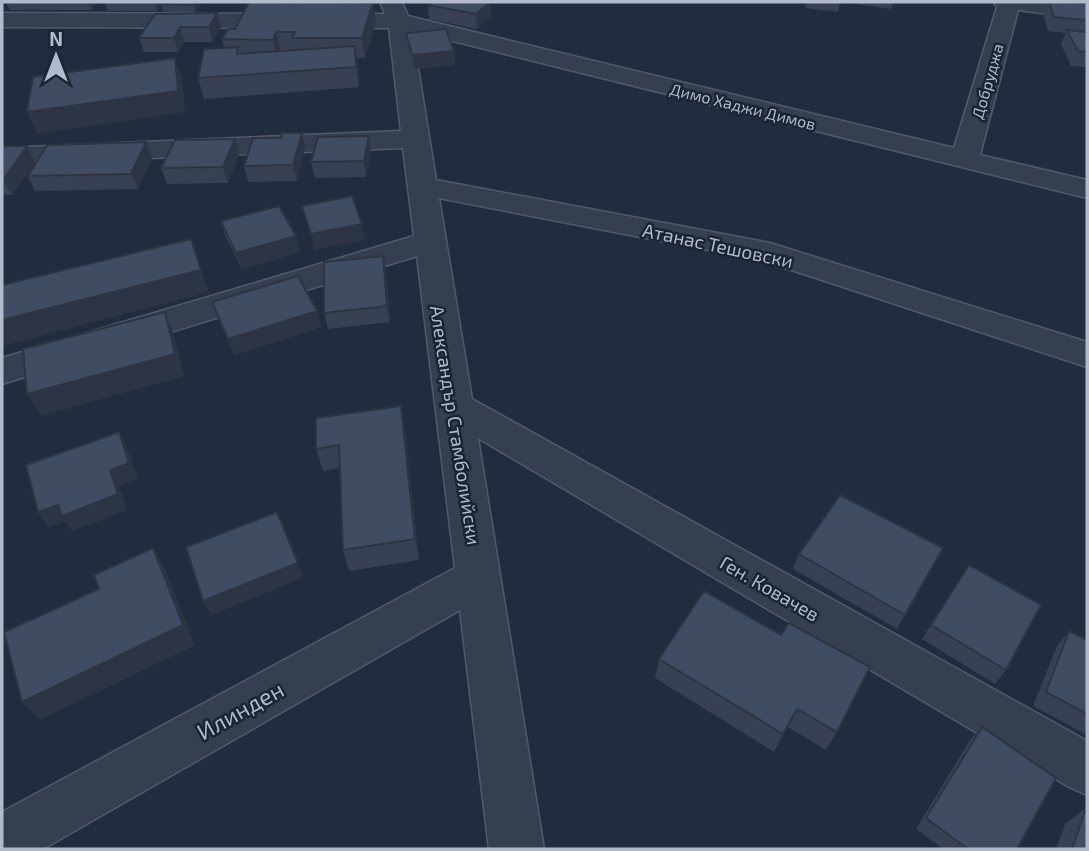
<svg xmlns="http://www.w3.org/2000/svg" width="1089" height="851" font-family="'Exo 2',sans-serif">
<style>
.lines{fill:none;stroke-linecap:round;stroke-linejoin:round}
.minor-casing{stroke:#515a6a;stroke-width:3}
.minor{fill:#363f4f;fill-rule:evenodd}
.wall{fill:#374153}
.shaded-wall{fill:#2d3544}
.building{fill:#404c61;stroke:#2d3544;stroke-width:2}
.labels{text-anchor:middle;dominant-baseline:central;stroke-width:5;stroke-linejoin:round;paint-order:stroke}
.far-street-label{font-size:16px;fill:#b1baca;stroke:#1b2434}
.street-label{font-size:19px;fill:#b1baca;stroke:#1b2434}
.near-street-label{font-size:23px;fill:#b1baca;stroke:#1b2434}
</style>
<rect width="100%" height="100%" fill="#212d3f"/>
<g class="lines">
<g class="minor-casing">
<path id="minor" d="M380,2H402L408,16L954,148L997,7L993,2H1057L1087,5V19L1018,10L980,155L1087,180V198L412,31L436,180L770,243L1087,342V367L764,261L439,198L472,399L1087,741V795L1069,787L478,438L544,849H489L460,610L43,849H2V812L455,568L417,256L2,384V358L414,236L403,148L2,164V148L401,131L389,28L2,27V13L385,14Z"/>
</g>
<use href="#minor" class="minor"/>
</g>
<path class="wall" d="M6,2H98L91,10H10Z
M104,2H203L195,12H163L161,5L157,11H108Z
M284,2L373,3L376,22L365,58H357L359,87L204,99L198,78L224,48L222,39L235,29L246,9L245,6Z
M490,2L491,16L477,29L429,19L428,5Z
M807,2H840L838,12L805,8Z
M849,2H893L891,9L849,3Z
M1047,2L1087,3V67L1071,66L1061,44L1066,33L1048,31L1043,13Z
M155,14L221,27L213,42H184L178,52H144L139,38Z
M406,33L454,51L455,65L414,69L408,47Z
M369,136L371,151L366,177L315,178L311,162Z
M2,146H27L35,162L12,195H2Z
M305,148L297,181L248,182L244,166Z
M239,154L228,183L167,184L161,168Z
M152,158L138,189L35,191L28,176Z
M221,221L300,252L242,269L226,237Z
M386,272L390,322L328,329L324,313Z
M212,302L317,311L321,327L234,355Z
M405,429L419,560L349,571L343,550L340,468L323,471L316,449Z
M799,554L905,615L897,629L793,569Z
M969,565L1006,670L995,684L922,639Z
M704,591L837,732L826,750L788,727L774,752L655,678L659,659Z
M1069,631L1087,640V735L1033,706L1057,646Z
M982,727L1017,849H943L916,829L970,740Z
M1086,808L1087,849H1056L1065,824Z"/>
<path class="shaded-wall" d="M88,2H98L91,10Z
M155,2H163L157,11Z
M196,2H203L195,12L193,5Z
M490,2L491,16L477,29L476,14Z
M373,3L376,22L365,58L362,38Z
M217,13L221,27L213,42L209,27Z
M180,27L184,42L178,52L174,38Z
M276,32L281,52L277,60L273,40Z
M355,46L358,66L359,87L356,67Z
M454,51L455,65L414,69L412,55Z
M175,58L182,79L185,112L37,134L27,112Z
M302,133L305,148L297,181L293,165Z
M369,136L371,151L366,177L364,161Z
M235,139L239,154L228,183L223,167Z
M146,142L152,158L138,189L131,174Z
M27,146L35,162L12,195L3,180Z
M362,224L365,240L314,250L311,234Z
M296,236L300,252L242,269L236,253Z
M191,239L209,292L2,346V320Z
M383,256L386,272L390,322L387,306Z
M317,311L321,327L234,355L228,339Z
M165,312L174,335L184,376L41,416L27,394Z
M401,406L405,429L419,560L415,539Z
M119,432L127,448L138,479L119,486L127,510L72,531L65,521L48,528L38,512Z
M153,548L165,569L195,645L40,720L22,702Z
M298,563L303,578L211,615L203,601Z
M797,709L788,727L774,752L783,734Z"/>
<path class="building" d="M162,2H196L193,5L160,4Z
M249,2L373,3L362,38H292L295,32H276L273,40L222,39L228,29H235Z
M432,2H490L476,14L428,5Z
M1049,2L1087,3V20L1054,17Z
M217,13L209,27H180L174,38H139L155,14Z
M446,29L454,51L412,55L406,33Z
M1067,30L1087,32V52L1078,51Z
M355,46L356,67L198,78L204,49L238,47L237,54Z
M175,58L178,91L27,112L33,77Z
M282,133H302L293,165L244,166L253,138H281Z
M369,136L364,161L311,162L318,137Z
M235,139L223,167L161,168L175,140Z
M146,142L131,174L28,176L47,145Z
M2,146H27L3,180H2Z
M352,196L362,224L311,234L302,206Z
M279,206L296,236L236,253L221,221Z
M191,239L201,270L2,320V285Z
M383,256L387,306L324,313V262Z
M298,276L317,311L228,339L212,302Z
M165,312L175,354L27,394L23,349Z
M401,406L415,539L343,550L339,445L316,449V418Z
M119,432L129,463L110,470L118,494L62,516L58,505L38,512L26,465Z
M840,495L943,548L905,615L799,554Z
M277,512L298,563L203,601L186,547Z
M153,548L183,625L22,702L4,632L99,589L94,575Z
M969,565L1041,605L1006,670L931,625Z
M704,591L781,635L789,623L870,667L837,732L797,709L783,734L659,659Z
M1069,631L1087,640V714L1046,692Z
M982,727L1056,778L1017,849H968L926,818Z
M1086,808L1087,809V849H1072Z"/>
<g class="labels">
<g class="far-street-label">
<text transform="translate(987 81) rotate(-74)">Добруджа</text>
<text transform="translate(743 106) rotate(14)">Димо Хаджи Димов</text>
</g>
<g class="street-label">
<text transform="translate(718 245) rotate(12)">Атанас Тешовски</text>
<text transform="translate(456 425) rotate(81)">Александър Стамболийски</text>
<text transform="translate(770 588) rotate(30)">Ген. Ковачев</text>
</g>
<g class="near-street-label">
<text transform="translate(240 710) rotate(-29)">Илинден</text>
</g>
</g>
<rect width="1089" height="851" fill="none" stroke="#b1baca" stroke-width="7"/>
<g transform="translate(56 56)" stroke="#1b2434" stroke-width="5" paint-order="stroke">
<path d="M0-5L12 26L0 18L-12 26Z" fill="#b1baca"/>
<text y="-10" font-size="19" font-weight="bold" text-anchor="middle" fill="#b1baca">N</text>
</g>
</svg>
